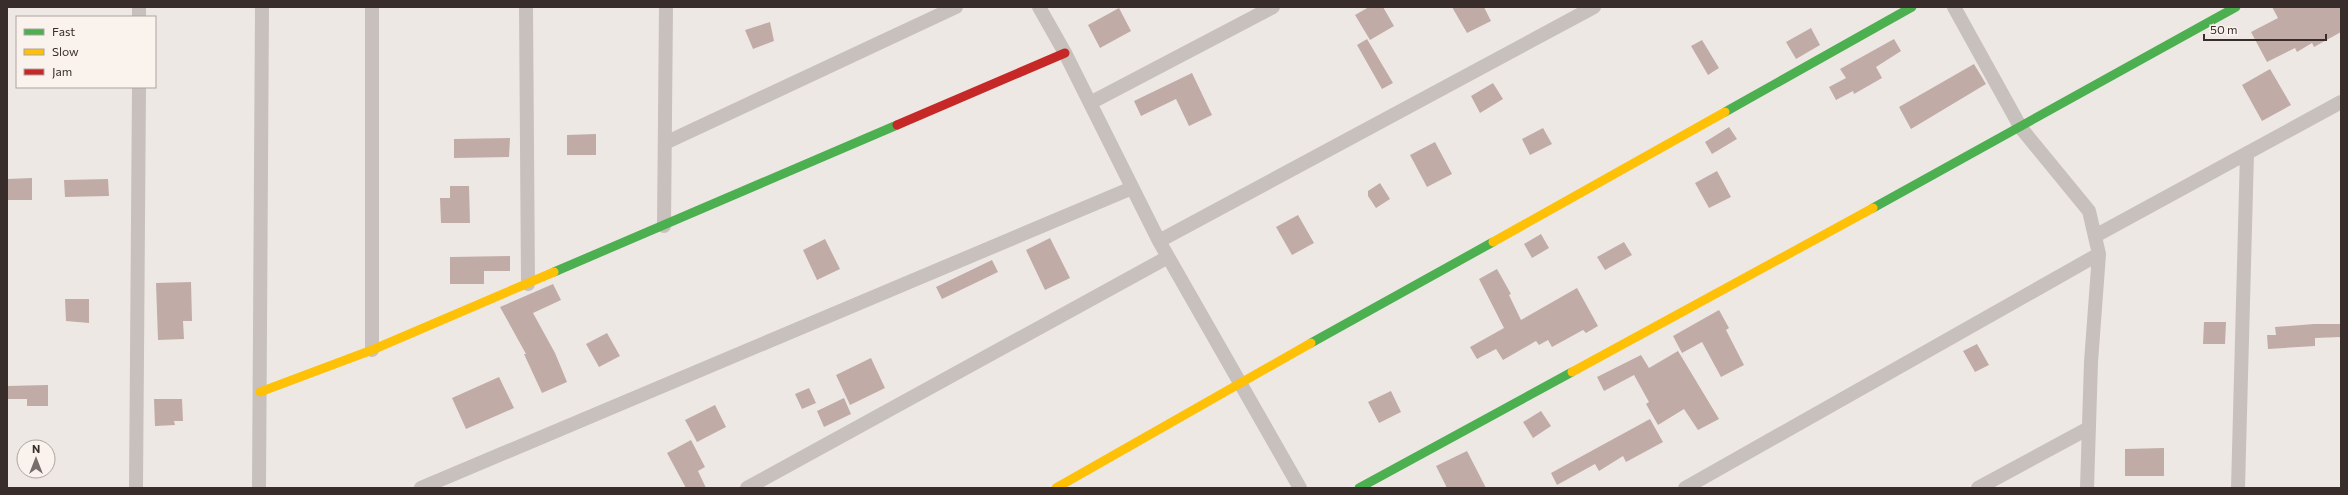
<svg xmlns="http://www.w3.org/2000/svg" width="2348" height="495" font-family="Commissioner,sans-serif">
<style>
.building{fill:#c1aba7}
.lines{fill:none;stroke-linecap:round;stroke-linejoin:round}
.street{stroke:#c7c0bd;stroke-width:14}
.fast{stroke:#4caf50;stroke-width:9}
.slow{stroke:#ffc107;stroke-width:9}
.jam{stroke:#c62828;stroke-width:9}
</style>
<rect width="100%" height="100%" fill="#eee8e4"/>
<path class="building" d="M1369,7H1383L1394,26L1370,40L1355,15Z
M1452,7H1484L1491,21L1467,33Z
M2272,7H2341V32L2314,47L2312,43L2297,52L2295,48L2267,62L2251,32L2278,18Z
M1119,8L1131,31L1100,48L1088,25Z
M770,22L774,41L753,49L745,30Z
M1811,28L1820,45L1796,59L1786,42Z
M1367,39L1393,83L1382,89L1357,45Z
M1894,39L1901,51L1876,67L1882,78L1854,94L1853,91L1836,100L1829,87L1846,78L1840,69Z
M1702,40L1719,68L1708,75L1691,46Z
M1974,64L1986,84L1911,129L1899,107Z
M2270,69L2291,105L2262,121L2242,85Z
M1192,73L1212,115L1189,126L1176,99L1141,116L1134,101Z
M1493,83L1503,99L1480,113L1471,96Z
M1729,127L1737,139L1712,154L1705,142Z
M1543,128L1552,144L1530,155L1522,139Z
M596,134V155H567V135Z
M510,138L509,157L454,158V139Z
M1435,142L1452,174L1427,187L1410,155Z
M1717,171L1731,197L1709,208L1695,183Z
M32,178V200H7V179Z
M108,179L109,196L65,197L64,180Z
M1380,183L1390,199L1376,208L1368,196V191Z
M450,186H469L470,223H441L440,198H450Z
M1298,215L1314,243L1292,255L1276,227Z
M1541,234L1549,248L1532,258L1524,244Z
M1050,238L1070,278L1045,290L1026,250Z
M825,239L840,269L817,280L803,250Z
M1624,242L1632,255L1605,270L1597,257Z
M510,256V271H484V284H450V257Z
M992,260L998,272L942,299L936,287Z
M1497,269L1511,294L1509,295L1521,320L1577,288L1598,326L1586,333L1583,330L1552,347L1548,340L1539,345L1536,341L1503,360L1496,349L1477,359L1470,347L1504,328L1479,279Z
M191,282L192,321H183L184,339L158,340L156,283Z
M553,284L561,300L533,313L555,353L567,382L542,393L524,354H526L500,307Z
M65,299H89V323L66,321Z
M1719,310L1729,328L1726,330L1744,365L1721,377L1702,342L1682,353L1673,336Z
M2204,322H2226L2225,344H2203Z
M2314,324H2341V337L2315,338V346L2268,349L2267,335H2276L2275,327Z
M607,333L620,356L599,367L586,344Z
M1977,344L1989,365L1975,372L1963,351Z
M1678,351L1719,419L1698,430L1684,409L1658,425L1646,404L1649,402L1634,375L1604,391L1597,377L1641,355L1649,368Z
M871,358L885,388L850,405L836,375Z
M499,377L514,408L466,429L452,398Z
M48,385V406H27V399H7V386Z
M809,388L816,403L802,409L795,394Z
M1391,391L1401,412L1379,423L1368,402Z
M844,398L851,414L824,427L817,411Z
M154,399H182L183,421H174L175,425L155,426Z
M715,405L726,427L697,442L685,420Z
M1541,411L1551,426L1533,438L1523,422Z
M1650,419L1663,442L1626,462L1623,456L1599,471L1595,464L1557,485L1551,473Z
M691,440L705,467L698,471L706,488H686L667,453Z
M2164,448V476H2125V449Z
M1467,451L1486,488H1447L1436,466Z"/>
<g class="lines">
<path class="street" d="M526,7L528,284
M1039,7L1065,53L1159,241L1300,488
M1954,7L2021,128L2089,211L2099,254L2091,362L2087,488
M139,17V7
M1090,103L1273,7
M665,143L956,7
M664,226L666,7
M2095,236L2341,102
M1159,241L1594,7
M372,350V7
M136,488L139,87
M259,488L262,7
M421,488L1132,188
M747,488L1168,257
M1685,488L2099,254
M1978,488L2089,428
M2238,488L2247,153"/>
<path class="fast" d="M1725,112L1912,7
M1873,208L2236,7
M554,272L897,125
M1311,343L1493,242
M1359,488L1572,372"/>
<path class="slow" d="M1493,242L1725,112
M1572,372L1873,208
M260,392L372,350L554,272
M1056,488L1311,343"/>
<path class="jam" d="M897,125L1065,53"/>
</g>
<rect width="2348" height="495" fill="none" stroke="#392d2b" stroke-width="16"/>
<rect x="16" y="16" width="140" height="72" fill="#faf2ed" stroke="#ada39f"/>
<rect x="24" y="29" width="20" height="6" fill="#4caf50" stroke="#ada39f"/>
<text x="52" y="36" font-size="12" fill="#392d2b">Fast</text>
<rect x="24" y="49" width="20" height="6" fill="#ffc107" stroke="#ada39f"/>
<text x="52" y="56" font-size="12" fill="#392d2b">Slow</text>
<rect x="24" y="69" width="20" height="6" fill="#c62828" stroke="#ada39f"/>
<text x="52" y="76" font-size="12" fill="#392d2b">Jam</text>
<g transform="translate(36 459)"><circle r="19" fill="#faf2ed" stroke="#ada39f"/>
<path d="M0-3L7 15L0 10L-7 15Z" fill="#786e6c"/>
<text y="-6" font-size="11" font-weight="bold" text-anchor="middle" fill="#392d2b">N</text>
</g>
<path d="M2204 34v6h122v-6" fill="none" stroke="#392d2b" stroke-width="2"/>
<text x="2210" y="34" font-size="12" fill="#392d2b" stroke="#faf2ed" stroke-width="3" paint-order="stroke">50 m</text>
</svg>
